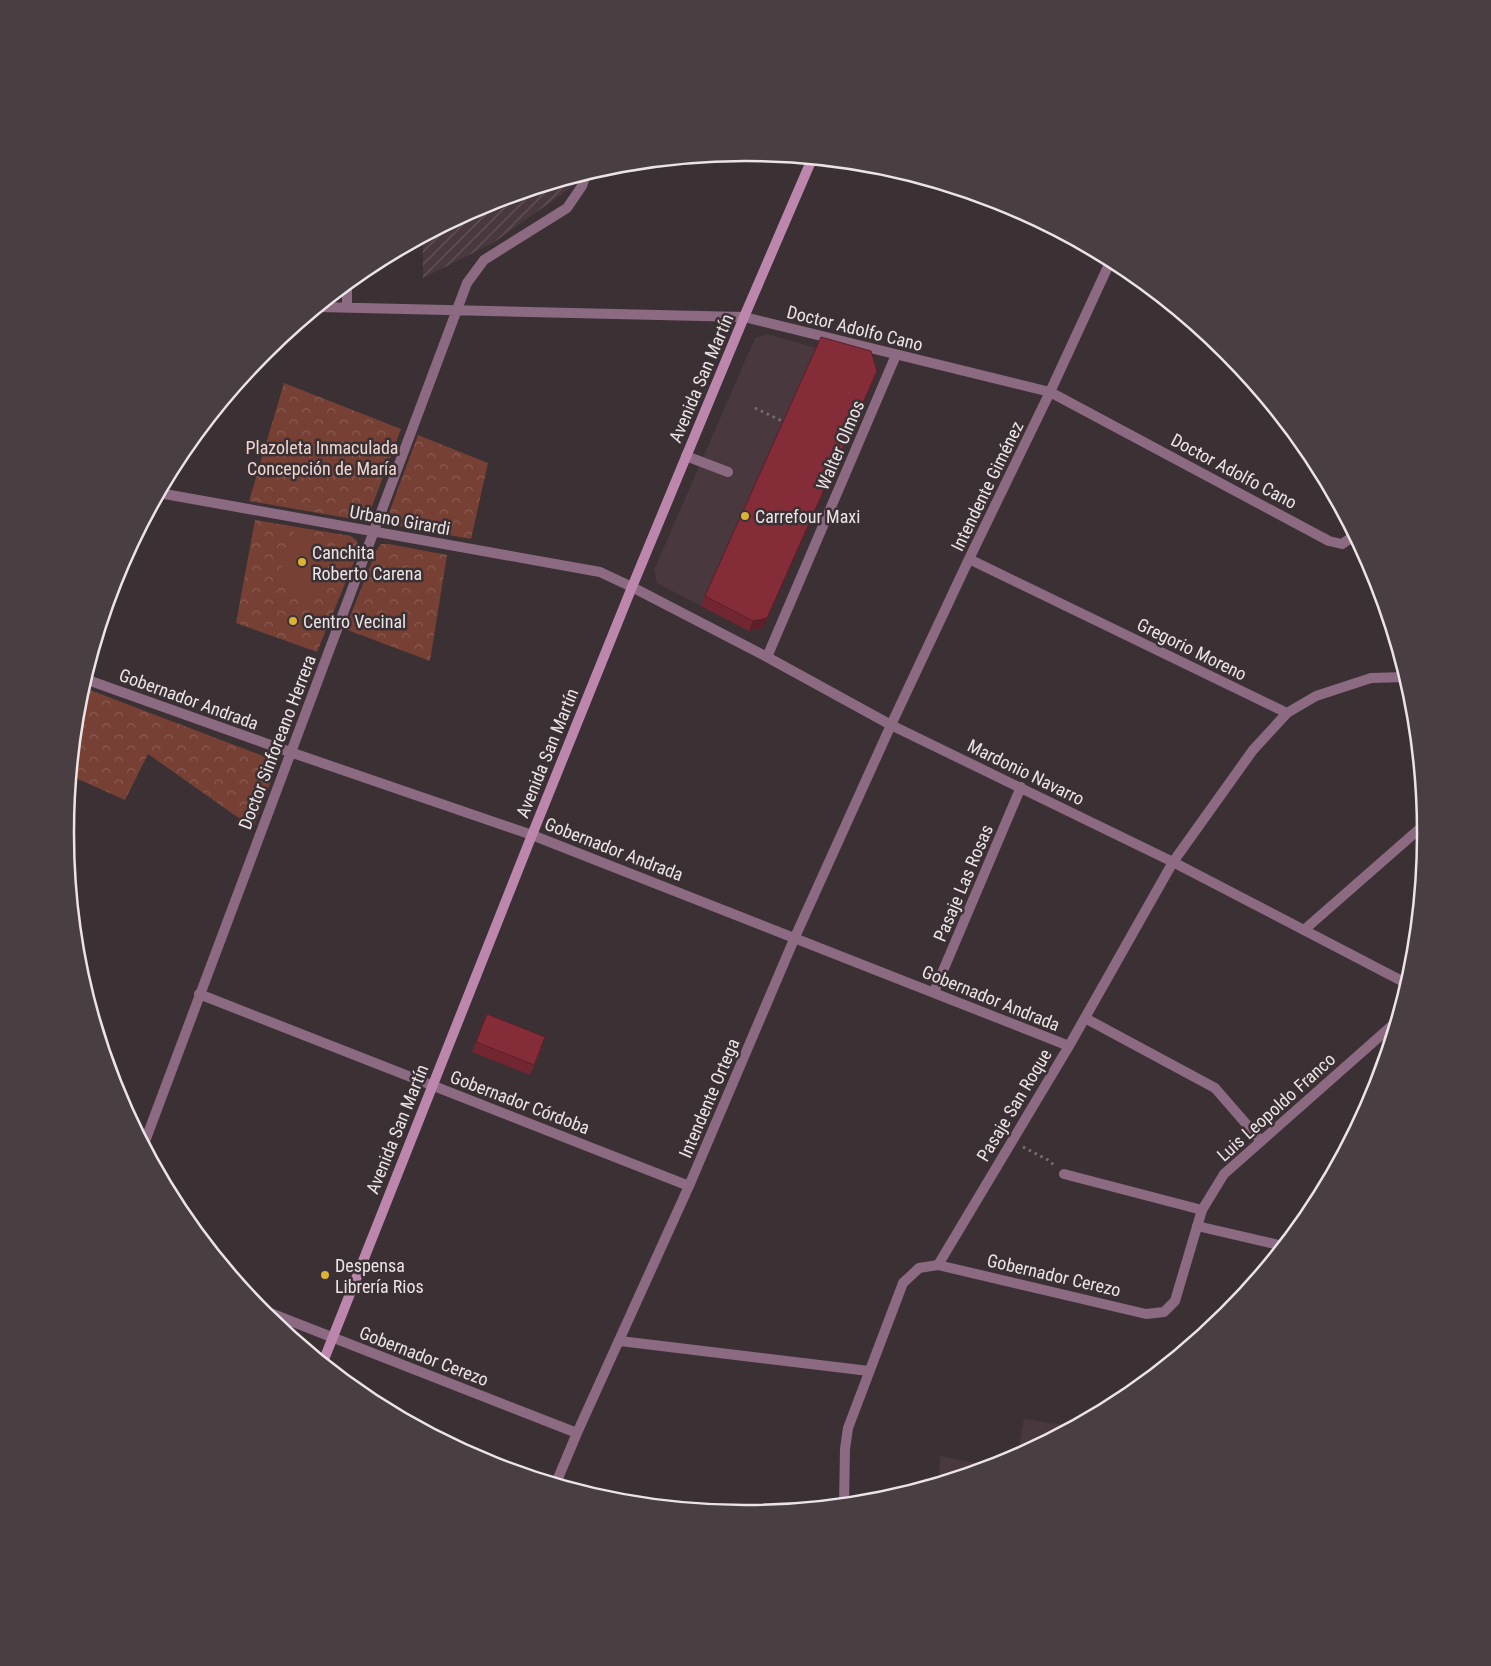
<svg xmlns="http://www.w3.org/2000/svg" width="1491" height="1666" font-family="'Roboto Condensed',sans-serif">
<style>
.built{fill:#49383d}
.industrial{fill:url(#industrial-furrows)}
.park{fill:url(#park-crowns)}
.garden{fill:#764034}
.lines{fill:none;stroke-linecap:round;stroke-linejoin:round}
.path{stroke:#776d70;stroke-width:3;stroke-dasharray:2.5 4;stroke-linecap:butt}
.lane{stroke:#8c6a82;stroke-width:10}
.street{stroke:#8c6a82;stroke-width:10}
.secondary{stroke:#bd87ad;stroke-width:10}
.wall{fill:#722631}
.shaded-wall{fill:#5d1f28}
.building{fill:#852c39;stroke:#5d1f28}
.poi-dot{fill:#dab333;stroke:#3b3034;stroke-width:2}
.labels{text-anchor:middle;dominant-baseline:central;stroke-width:5;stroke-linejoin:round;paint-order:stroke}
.street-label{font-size:18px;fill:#ebe4e6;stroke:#3b3034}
.park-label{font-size:18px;fill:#f0d6d0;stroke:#3b3034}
.poi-label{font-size:18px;fill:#ebe4e6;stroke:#3b3034;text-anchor:start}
.rim{fill:none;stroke:#ebe4e6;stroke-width:2.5}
</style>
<defs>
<pattern id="industrial-furrows" width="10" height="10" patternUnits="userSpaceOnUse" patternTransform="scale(1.25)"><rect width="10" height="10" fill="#49383d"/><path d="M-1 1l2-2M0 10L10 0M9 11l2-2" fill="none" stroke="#635559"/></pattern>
<pattern id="park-crowns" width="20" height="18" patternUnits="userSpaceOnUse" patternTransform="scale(1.25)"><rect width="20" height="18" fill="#764034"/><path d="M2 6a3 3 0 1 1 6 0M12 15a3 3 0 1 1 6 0" fill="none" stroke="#8a5b51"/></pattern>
</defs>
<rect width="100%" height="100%" fill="#3b3034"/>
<path class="built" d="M767,334L867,362L873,382L763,628L749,631L657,583L654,570L755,338Z
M1024,1419L1072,1426L1018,1455Z
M940,1456L992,1466L939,1482Z"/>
<path class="industrial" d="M576,177L572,187L493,243L423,278V237L485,204Z"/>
<path class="park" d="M284,383L401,429L371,509L362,518L353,519L249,501Z
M418,435L488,463L471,539L398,526L389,521L390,510Z
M255,520L351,536L357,541L359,550L317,652L236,623Z
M381,544H389L447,555L430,661L345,629L376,551Z
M82,687L274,760L276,768L253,828L148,754L125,800L71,776L78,700Z"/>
<path class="garden" d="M295,529L328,540L309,595L276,584Z"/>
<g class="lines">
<path class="path" d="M755,408L784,422
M1023,1147L1048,1160L1056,1167"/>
<path class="lane" d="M686,456L728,472
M1304,930L1425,824
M1085,1018L1215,1088L1261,1141
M1064,1174L1202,1210"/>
<path class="street" d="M347,284V307
M319,307L744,317L1050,392L1329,541L1342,544L1354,536
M159,493L600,572L632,587L767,657L891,725L1173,862L1400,980L1407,985
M969,559L1287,713
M767,657L896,355
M85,679L290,752L532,835L1069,1046
M934,992L1021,787
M199,994L689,1186
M144,1144L467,283L484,260L567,208L582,186L586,174
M1197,1226L1283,1246
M938,1265L1069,1046L1173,862L1253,750L1287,713L1316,696L1371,678L1406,677
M260,1309L577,1433
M620,1341L869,1371
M556,1483L577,1433L689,1186L795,937L891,725L969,559L1050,392L1111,260
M844,1504L845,1449L848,1428L903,1283L919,1268L938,1265L1146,1314L1164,1312L1175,1301L1202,1210L1224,1174L1396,1022"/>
<path class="secondary" d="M323,1362L532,835L632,587L744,317L812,159"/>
</g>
<path class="wall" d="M877,371L873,382L763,628L749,631L701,606L705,596Z
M487,1014L542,1048L530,1075L472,1052Z"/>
<path class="shaded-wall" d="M877,371L873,382L763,628L749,631L753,621Z"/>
<path class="building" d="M821,337L871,351L877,371L767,618L753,621L705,596Z
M487,1014L545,1037L534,1065L476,1042Z"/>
<g class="poi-dot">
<circle cx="745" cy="516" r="5"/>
<circle cx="302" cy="562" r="5"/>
<circle cx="293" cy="621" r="5"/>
<circle cx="325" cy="1275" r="5"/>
</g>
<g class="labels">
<g class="street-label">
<text transform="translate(855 328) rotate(14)">Doctor Adolfo Cano</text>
<text transform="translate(701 378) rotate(-67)">Avenida San Martín</text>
<text transform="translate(840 445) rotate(-67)">Walter Olmos</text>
<text transform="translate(1234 471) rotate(28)">Doctor Adolfo Cano</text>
<text transform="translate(987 486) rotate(-64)">Intendente Giménez</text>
<text transform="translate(400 520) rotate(10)">Urbano Girardi</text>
<text transform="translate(1192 649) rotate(26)">Gregorio Moreno</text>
<text transform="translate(189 699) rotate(20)">Gobernador Andrada</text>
<text transform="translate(277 742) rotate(-69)">Doctor Sinforeano Herrera</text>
<text transform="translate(547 753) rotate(-68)">Avenida San Martín</text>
<text transform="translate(1026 772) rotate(26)">Mardonio Navarro</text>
<text transform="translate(614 849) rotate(21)">Gobernador Andrada</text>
<text transform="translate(963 883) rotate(-67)">Pasaje Las Rosas</text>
<text transform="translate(991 998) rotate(22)">Gobernador Andrada</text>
<text transform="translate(709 1098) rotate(-67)">Intendente Ortega</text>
<text transform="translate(520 1102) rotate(21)">Gobernador Córdoba</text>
<text transform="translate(1014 1105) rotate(-59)">Pasaje San Roque</text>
<text transform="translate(1276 1107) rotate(-42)">Luis Leopoldo Franco</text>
<text transform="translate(397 1129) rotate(-68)">Avenida San Martín</text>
<text transform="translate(1054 1275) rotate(13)">Gobernador Cerezo</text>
<text transform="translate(424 1356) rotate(21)">Gobernador Cerezo</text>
</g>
<g class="park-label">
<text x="322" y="447">Plazoleta Inmaculada<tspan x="322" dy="21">Concepción de María</tspan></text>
</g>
<g class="poi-label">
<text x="755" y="516">Carrefour Maxi</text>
<text x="312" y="552">Canchita<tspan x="312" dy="21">Roberto Carena</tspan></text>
<text x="303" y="621">Centro Vecinal</text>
<text x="335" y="1265">Despensa<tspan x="335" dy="21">Librería Rios</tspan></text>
</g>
</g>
<path d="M0 0H1491V1666H0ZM745 161H746A671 671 0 0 1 1417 832V834A671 671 0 0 1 746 1505H745A671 671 0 0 1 74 834V832A671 671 0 0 1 745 161Z" fill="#493e42" fill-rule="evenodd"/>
<path class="rim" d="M745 161H746A671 671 0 0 1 1417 832V834A671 671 0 0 1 746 1505H745A671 671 0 0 1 74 834V832A671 671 0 0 1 745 161Z"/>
</svg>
